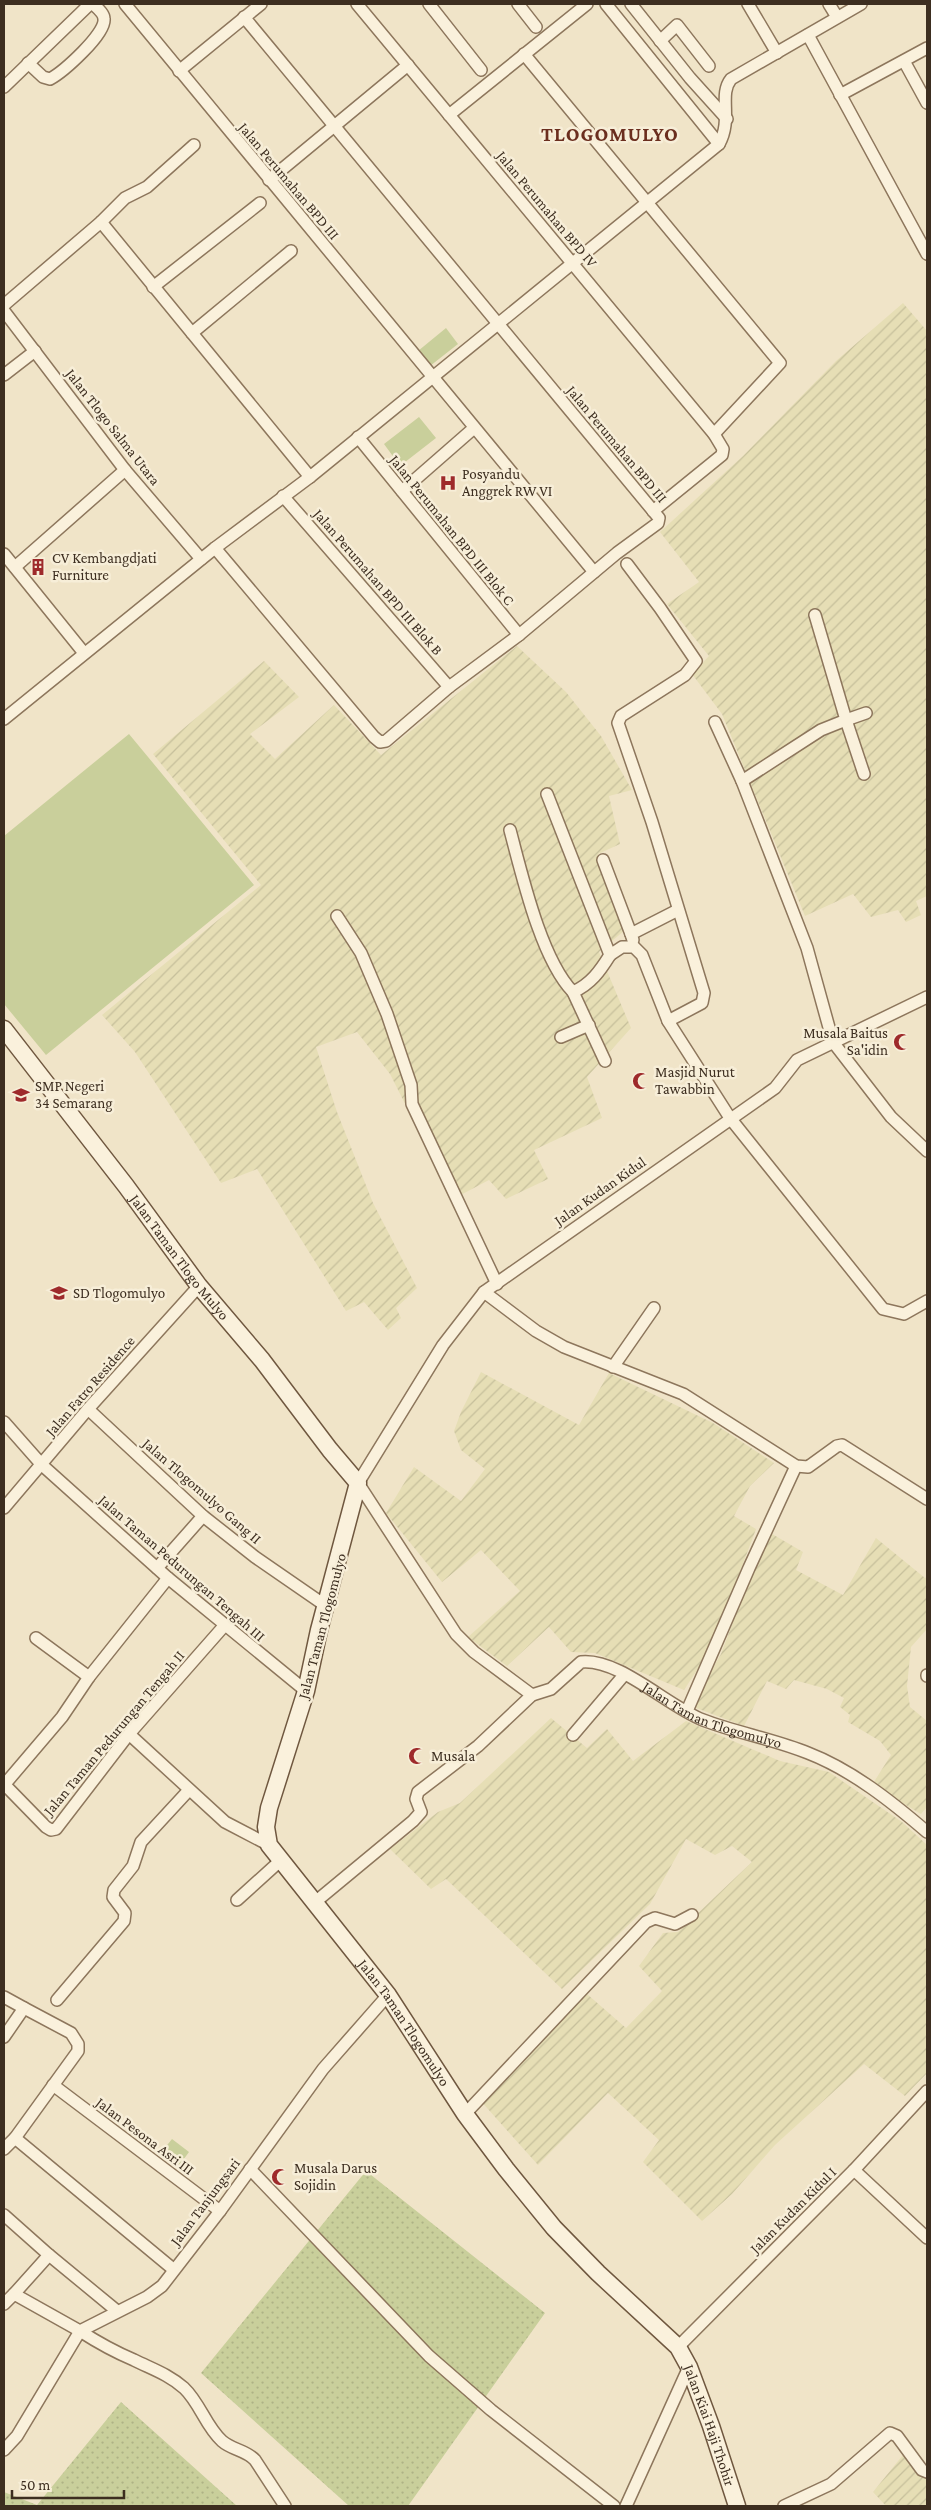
<svg xmlns="http://www.w3.org/2000/svg" width="931" height="2510" font-family="'Crimson Pro',serif">
<style>
.farmland{fill:url(#farmland-furrows)}
.grass{fill:url(#grass-dots)}
.pitch{fill:#c9cf9b}
.lines{fill:none;stroke-linecap:round;stroke-linejoin:round}
.street-casing{stroke:#8d765c;stroke-width:14}
.secondary-casing{stroke:#6f573f;stroke-width:19}
.street{stroke:#faf1dc;stroke-width:11}
.secondary{stroke:#faf1dc;stroke-width:16}
.labels{text-anchor:middle;dominant-baseline:central;stroke-width:5;stroke-linejoin:round;paint-order:stroke}
.street-label{font-size:15px;fill:#3d2e20;stroke:#f7eed8}
.poi-label{font-size:15px;fill:#3d2e20;stroke:#f7eed8;text-anchor:start}
.district-label{font-size:20px;font-weight:bold;letter-spacing:1px;fill:#6b2e1e;stroke:#f7eed8}
</style>
<defs>
<pattern id="farmland-furrows" width="10" height="10" patternUnits="userSpaceOnUse" patternTransform="scale(1.25)"><rect width="10" height="10" fill="#e6deb5"/><path d="M-1 1l2-2M0 10L10 0M9 11l2-2" fill="none" stroke="#c6bf9b"/></pattern>
<pattern id="grass-dots" width="8" height="8" patternUnits="userSpaceOnUse" patternTransform="scale(1.25)"><rect width="8" height="8" fill="#c9cf9b"/><path d="M2 2h.1M6 6h.1" fill="none" stroke="#aeb285" stroke-width="1.8" stroke-linecap="round"/></pattern>
</defs>
<rect width="100%" height="100%" fill="#f0e4c8"/>
<path class="farmland" d="M903,303L927,331V896L916,901L921,915L906,922L898,910L871,917L853,894L805,916L722,714L692,674L709,656L667,604L699,582L660,532L743,456L836,361Z
M517,646L566,692L601,736L632,790L609,796L620,844L598,854L625,930L599,952L631,1028L587,1077L602,1118L534,1150L548,1179L506,1199L489,1180L453,1199L390,1074L357,1032L316,1047L337,1112L373,1203L417,1288L396,1308L401,1318L388,1330L364,1302L346,1311L257,1169L221,1183L135,1052L102,1015L261,885L153,754L264,661L299,697L250,734L275,759L334,705L381,755Z
M481,1372L579,1425L609,1373L713,1423L774,1463L750,1486L734,1516L756,1529L711,1649L684,1690L595,1653L571,1652L549,1627L507,1666L468,1637L520,1591L481,1550L442,1582L386,1513L414,1467L461,1501L485,1469L461,1450L454,1431L461,1412Z
M767,1531L803,1552L796,1570L843,1595L876,1538L925,1578L927,1577V1629L911,1647L907,1686L910,1707L927,1721V1807L921,1814L872,1785L891,1755L880,1741L848,1722L850,1715L840,1707L844,1698L827,1689L794,1680L786,1689L767,1681L744,1726L691,1706L721,1654Z
M551,1718L587,1748L607,1729L633,1761L686,1721L780,1761L829,1772L902,1822L927,1845V2073L905,2096L864,2064L775,2145L732,2194L702,2221L643,2162L659,2140L608,2093L538,2165L479,2099L587,1994L626,2028L662,1991L639,1966L663,1933L678,1932L752,1862L732,1846L715,1855L686,1839L650,1904L562,1989L446,1879L431,1889L390,1849L438,1812L460,1803Z
M903,2455L927,2480V2506H886L873,2492Z"/>
<path class="grass" d="M366,2171L545,2313L408,2506H349L201,2373Z
M121,2402L237,2506H4V2492L37,2505Z"/>
<path class="pitch" d="M446,328L458,344L430,366L418,351Z
M419,417L436,438L400,466L384,444Z
M129,734L254,885L46,1055L4,1004V836Z
M172,2139L189,2152L178,2167L160,2154Z"/>
<g class="lines">
<g class="street-casing">
<g id="street">
<path d="M125,4L594,572"/>
<path d="M357,4L714,434L723,449L722,455L653,511"/>
<path d="M429,4L481,70"/>
<path d="M518,4L536,27"/>
<path d="M606,4L719,144"/>
<path d="M631,4L690,78L727,119"/>
<path d="M748,4L777,53"/>
<path d="M829,4L837,17"/>
<path d="M244,17L659,518L658,523L617,553L519,635"/>
<path d="M808,35L927,254"/>
<path d="M660,41L677,25L709,66"/>
<path d="M524,54L780,363L714,434"/>
<path d="M904,61L927,103"/>
<path d="M28,63L43,77L50,79C63,72 106,34 104,19C104,13 97,8 93,4"/>
<path d="M179,71L261,4"/>
<path d="M4,87L90,4"/>
<path d="M840,95L927,48"/>
<path d="M449,115L587,4"/>
<path d="M269,180L408,65"/>
<path d="M101,222L310,477"/>
<path d="M153,287L260,203"/>
<path d="M4,305L101,222L125,198L147,187L194,145"/>
<path d="M4,311L125,470L201,559"/>
<path d="M192,333L291,251"/>
<path d="M4,375L35,351"/>
<path d="M402,491L474,428"/>
<path d="M283,496L449,687"/>
<path d="M215,548L374,737L380,742L386,741L449,687L519,635L358,437"/>
<path d="M4,554L84,653"/>
<path d="M627,564L660,608L696,661L685,675L621,716L618,723L652,822L704,993L702,1003L668,1021"/>
<path d="M15,567L125,470"/>
<path d="M4,719L215,548L310,477L719,144C733,119 718,95 731,79L861,4"/>
<path d="M715,722L742,781L807,948L833,1042L891,1117L927,1151"/>
<path d="M864,774L846,720L866,713"/>
<path d="M742,781L821,730L846,720L815,615"/>
<path d="M547,794L610,955L622,947H634L642,955L668,1021L730,1118L883,1309L904,1314L927,1301"/>
<path d="M510,830C522,875 541,959 573,992C591,984 600,971 610,955"/>
<path d="M603,860L631,934"/>
<path d="M337,916L361,953L387,1014L411,1085L412,1104L497,1284"/>
<path d="M633,940L631,934L678,910"/>
<path d="M573,992L605,1061"/>
<path id="s1" d="M927,997L797,1060L775,1088L484,1292L443,1345L358,1483L456,1634L474,1652L532,1695L551,1689L581,1662C619,1658 667,1706 703,1720C737,1733 774,1739 808,1753C852,1770 892,1802 927,1832"/>
<path d="M561,1037L589,1025"/>
<path d="M484,1292L536,1331L564,1347L683,1394L796,1466L808,1467L837,1446L842,1445L927,1499"/>
<path d="M613,1367L654,1308"/>
<path d="M88,1409L203,1516L255,1557L326,1606"/>
<path d="M4,1422L42,1465L168,1578L306,1691"/>
<path d="M4,1508L88,1409L199,1286"/>
<path d="M157,1568L203,1516"/>
<path d="M36,1638L89,1677L168,1578"/>
<path d="M927,1675V1676"/>
<path d="M687,1711L749,1568L796,1466"/>
<path d="M129,1734L225,1822L269,1845"/>
<path d="M573,1735L624,1675"/>
<path d="M4,1784L46,1827L51,1830L56,1829L129,1734L224,1626"/>
<path d="M5,1784L62,1717L89,1677"/>
<path d="M237,1900L280,1861"/>
<path d="M314,1903L413,1821L421,1812L416,1799L418,1792L478,1746L532,1695"/>
<path d="M4,1997L24,2008L4,2037"/>
<path d="M57,2000L124,1921L125,1913L113,1897L114,1890L133,1866L141,1842L189,1790"/>
<path d="M53,2085L220,2211"/>
<path d="M465,2114L646,1922L655,1918L675,1924L692,1915"/>
<path d="M15,2138L173,2269"/>
<path d="M4,2149L15,2138L78,2051V2044L71,2033L24,2008"/>
<path d="M250,2169L429,2356L491,2410L614,2506"/>
<path d="M854,2170L927,2238"/>
<path d="M4,2215L49,2255"/>
<path d="M14,2294L49,2255L117,2311"/>
<path d="M4,2304L14,2294L80,2331L147,2297L162,2286L220,2211L323,2069L388,1995"/>
<path d="M678,2347L854,2170L927,2091"/>
<path d="M4,2450L17,2436L80,2331C97,2342 115,2352 134,2360C152,2369 168,2374 184,2388C200,2403 206,2427 222,2441C232,2450 246,2450 255,2460L285,2506"/>
<path d="M626,2506L689,2367"/>
<path d="M784,2506L831,2484L890,2433L897,2436L922,2470L927,2472"/>
</g>
</g>
<g class="secondary-casing">
<g id="secondary">
<path id="s2" d="M4,1029L126,1186L199,1286L262,1360L330,1450L358,1483L319,1630L306,1691L269,1808L266,1827L269,1845L388,1995L465,2114L506,2169L554,2228L598,2273L678,2347L689,2367L711,2426L737,2506"/>
</g>
</g>
<use href="#street" class="street"/>
<use href="#secondary" class="secondary"/>
</g>
<defs>
<g id="hospital-bare" transform="scale(1.35)"><path d="M-5-5h3v3.5h4V-5h3V5h-3V1.5h-4V5h-3Z" fill="#9e2a2b" stroke="#f7eed8" stroke-width="2.5" paint-order="stroke"/></g>
<g id="building-bare" transform="scale(1.35)"><path d="M-4-6H4V6H1V3H-1V6H-4ZM-2.5-4.3h1.7v1.8h-1.7ZM.8-4.3h1.7v1.8H.8ZM-2.5-1h1.7V.8h-1.7ZM.8-1h1.7V.8H.8Z" fill="#9e2a2b" stroke="#f7eed8" stroke-width="2.5" paint-order="stroke"/></g>
<g id="mosque-bare" transform="scale(1.35)"><path d="M3.5-4.9A6 6 0 1 0 3.5 4.9A5 5 0 1 1 3.5-4.9Z" fill="#9e2a2b" stroke="#f7eed8" stroke-width="2.5" paint-order="stroke"/></g>
<g id="school-bare" transform="scale(1.35)"><path d="M0-5L7-2L0 1L-7-2ZM-4 1L0 2.5L4 1V4Q0 6-4 4Z" fill="#9e2a2b" stroke="#f7eed8" stroke-width="2.5" paint-order="stroke"/></g>
</defs>
<g fill-rule="evenodd">
<use href="#hospital-bare" x="448" y="483"/>
<use href="#building-bare" x="38" y="567"/>
<use href="#mosque-bare" x="902" y="1042"/>
<use href="#mosque-bare" x="641" y="1081"/>
<use href="#school-bare" x="21" y="1095"/>
<use href="#school-bare" x="59" y="1293"/>
<use href="#mosque-bare" x="417" y="1756"/>
<use href="#mosque-bare" x="280" y="2177"/>
</g>
<g class="labels">
<g class="street-label">
<text transform="translate(289 181) rotate(50)">Jalan Perumahan BPD III</text>
<text transform="translate(547 209) rotate(50)">Jalan Perumahan BPD IV</text>
<text transform="translate(113 427) rotate(52)">Jalan Tlogo Salma Utara</text>
<text transform="translate(617 444) rotate(50)">Jalan Perumahan BPD III</text>
<text transform="translate(452 530) rotate(51)">Jalan Perumahan BPD III Blok C</text>
<text transform="translate(378 582) rotate(49)">Jalan Perumahan BPD III Blok B</text>
<text transform="translate(600 1191) rotate(-35)">Jalan Kudan Kidul</text>
<text stroke="none"><textPath href="#s2" startOffset="288">Jalan Taman Tlogo Mulyo</textPath></text>
<text transform="translate(90 1386) rotate(-49)">Jalan Fatro Residence</text>
<text transform="translate(202 1491) rotate(41)">Jalan Tlogomulyo Gang II</text>
<text transform="translate(182 1568) rotate(41)">Jalan Taman Pedurungan Tengah III</text>
<text transform="translate(322 1626) rotate(-75)">Jalan Taman Tlogomulyo</text>
<text stroke="none"><textPath href="#s1" startOffset="1246">Jalan Taman Tlogomulyo</textPath></text>
<text transform="translate(114 1733) rotate(-50)">Jalan Taman Pedurungan Tengah II</text>
<text stroke="none"><textPath href="#s2" startOffset="1174">Jalan Taman Tlogomulyo</textPath></text>
<text transform="translate(145 2136) rotate(37)">Jalan Pesona Asri III</text>
<text transform="translate(205 2202) rotate(-53)">Jalan Tanjungsari</text>
<text transform="translate(793 2210) rotate(-45)">Jalan Kudan Kidul I</text>
<text stroke="none"><textPath href="#s2" startOffset="1685">Jalan Kiai Haji Thohir</textPath></text>
</g>
<g class="poi-label">
<text x="462" y="474">Posyandu<tspan x="462" dy="17">Anggrek RW VI</tspan></text>
<text x="52" y="558">CV Kembangdjati<tspan x="52" dy="17">Furniture</tspan></text>
<text x="888" y="1033" text-anchor="end">Musala Baitus<tspan x="888" dy="17">Sa'idin</tspan></text>
<text x="655" y="1072">Masjid Nurut<tspan x="655" dy="17">Tawabbin</tspan></text>
<text x="35" y="1086">SMP Negeri<tspan x="35" dy="17">34 Semarang</tspan></text>
<text x="73" y="1293">SD Tlogomulyo</text>
<text x="431" y="1756">Musala</text>
<text x="294" y="2168">Musala Darus<tspan x="294" dy="17">Sojidin</tspan></text>
</g>
<g class="district-label">
<text x="610" y="134">TLOGOMULYO</text>
</g>
</g>
<rect width="931" height="2510" fill="none" stroke="#3d2e20" stroke-width="10"/>
<path d="M12 2490v8h112v-8" fill="none" stroke="#3d2e20" stroke-width="2.5"/>
<text x="20" y="2490" font-size="15" fill="#3d2e20" stroke="#f7eed8" stroke-width="4" paint-order="stroke">50 m</text>
</svg>
